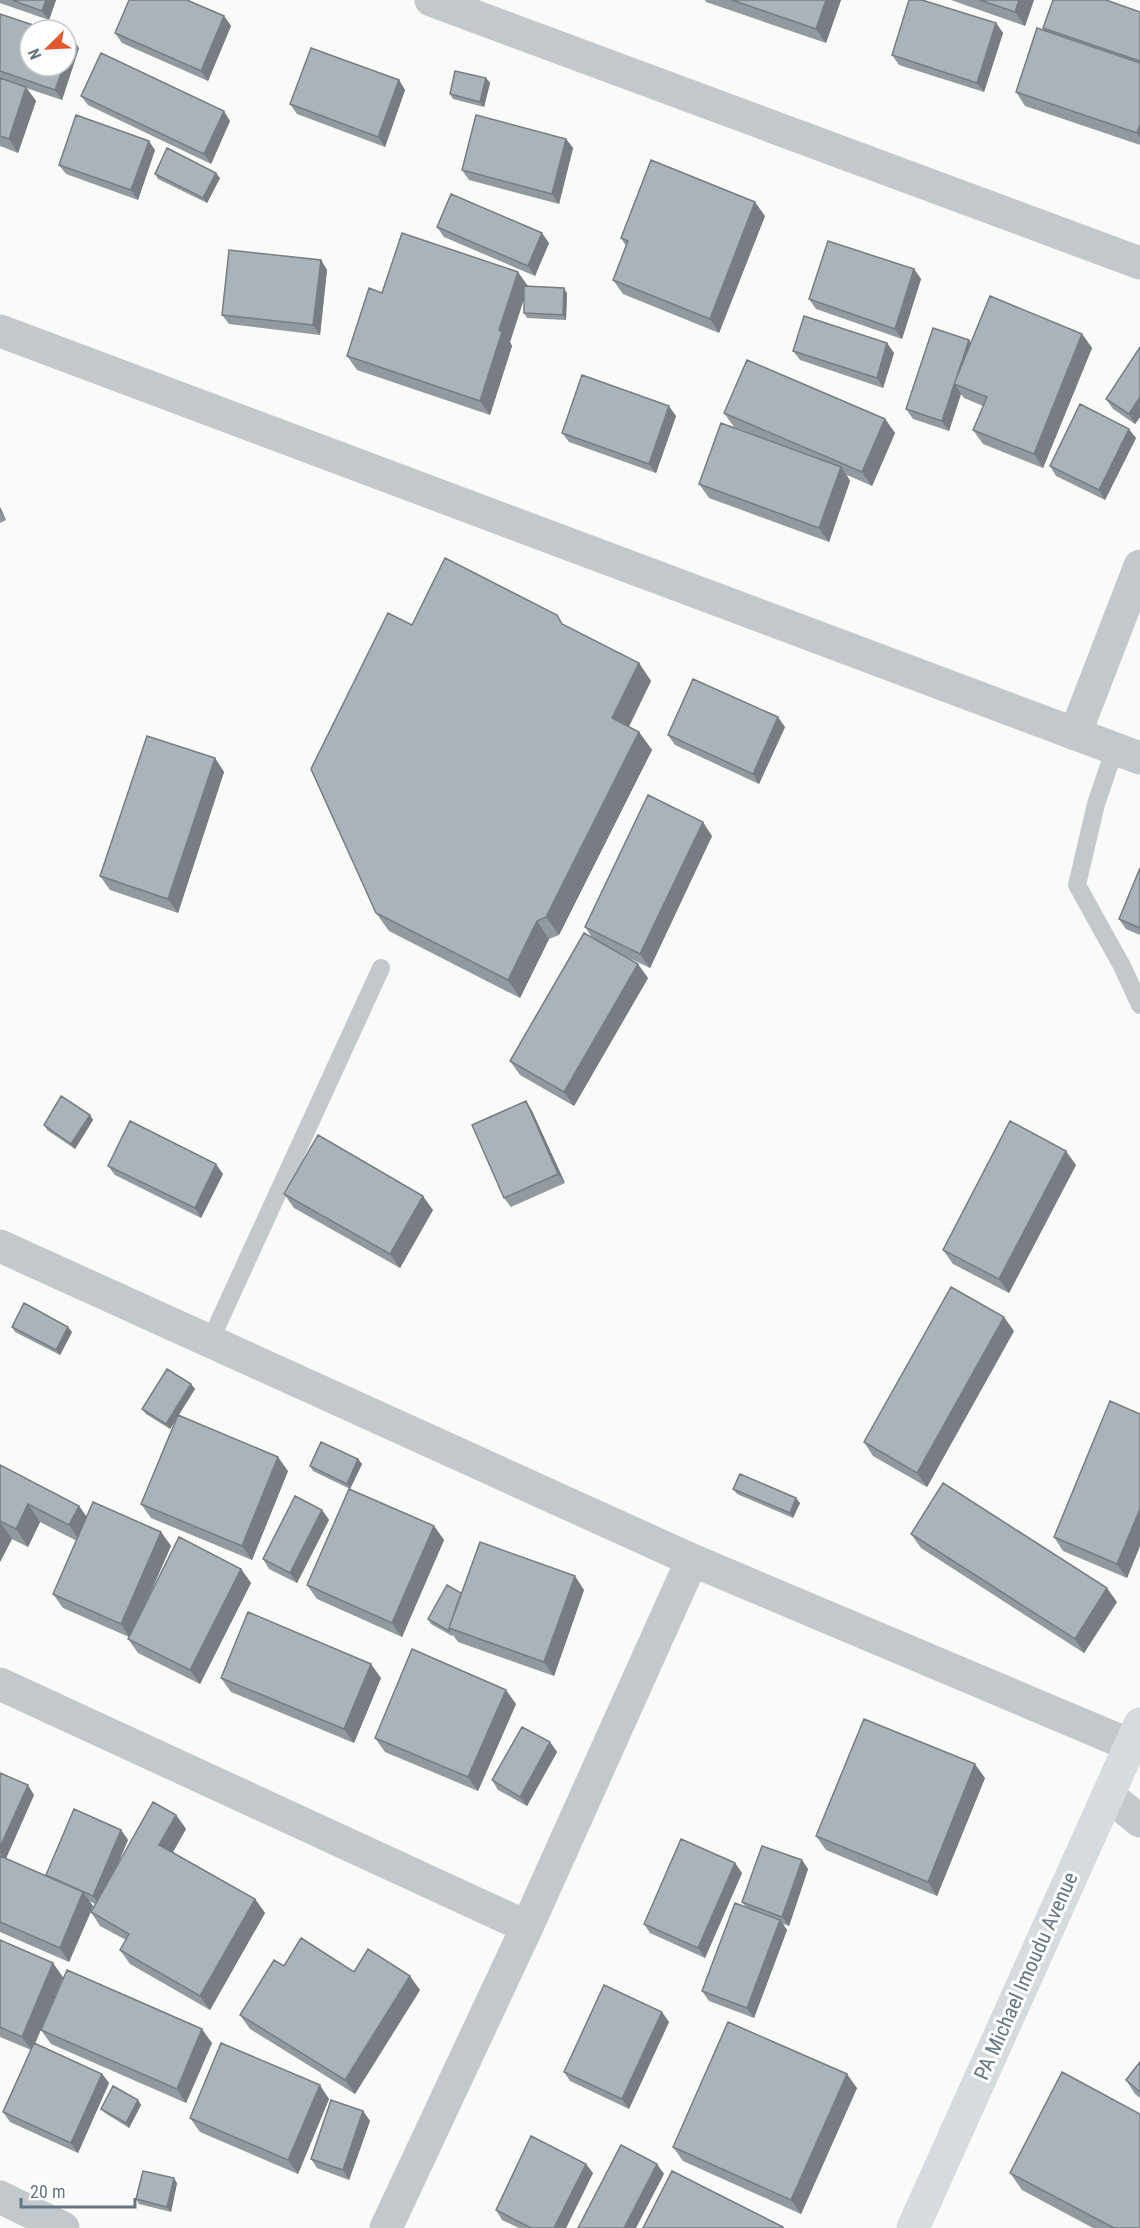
<svg xmlns="http://www.w3.org/2000/svg" width="1140" height="2228" font-family="'Roboto Condensed',sans-serif">
<style>
.lines{fill:none;stroke-linecap:round;stroke-linejoin:round}
.lane{stroke:#c3c8cc;stroke-width:18}
.street{stroke:#c3c8cc;stroke-width:33}
.secondary{stroke:#d6dbdf;stroke-width:33}
.wall{fill:#929a9f;fill-rule:evenodd}
.shaded-wall{fill:#777d82}
.building{fill:#aab3b9;stroke:#777d82;stroke-width:1.5}
.labels{text-anchor:middle;dominant-baseline:central;stroke-width:6;stroke-linejoin:round;paint-order:stroke}
.street-label{font-size:21px;fill:#657683;stroke:#fff}
</style>
<rect width="100%" height="100%" fill="#fafaf8"/>
<g class="lines">
<path class="lane" d="M1115,748L1096,804L1077,885L1122,966L1140,1005
M210,1341L381,968"/>
<path class="street" d="M431,0L1140,263
M0,331L1140,758
M1075,734L1140,566
M0,1246L692,1560L1130,1745
M0,1684L527,1927
M1108,1795L1140,1821
M0,2197L63,2228
M386,2228L527,1927L692,1560"/>
<path class="secondary" d="M913,2228L1140,1724"/>
</g>
<path class="wall" d="M0,0H56L49,20L0,3Z
M705,0H841L826,43L706,2Z
M951,0H1034L1025,26Z
M1140,12V145L1025,106L1016,92L1045,30L1043,28Z
M0,14L79,48L62,100L26,88L36,101L18,153L0,146Z
M224,16L231,26L208,81L122,43L115,33Z
M996,23L1003,33L984,92L899,65L892,55Z
M486,78L490,83L484,107L453,99L450,94Z
M399,80L405,90L385,147L297,114L290,104Z
M81,96L230,121L211,164L88,105Z
M566,139L573,148L559,204L469,180L462,170Z
M155,150L138,200L66,174L59,165Z
M155,174L220,178L207,203L158,179Z
M765,216L719,333L623,294L613,280L626,246L621,238Z
M437,227L549,243L535,276L444,237Z
M321,260L327,270L320,335L229,324L222,315Z
M914,269L921,279L902,339L816,309L809,299Z
M528,287L567,293L566,320L527,318L524,313V299L510,342L512,346L490,415L357,370L347,356L382,293Z
M1082,334L1092,348L1043,468L983,444L973,430L983,406L964,398L961,394L949,431L913,419L906,409L969,340L971,343Z
M887,343L894,353L883,388L800,360L793,351Z
M1140,347V417L1135,424L1113,409L1106,399Z
M724,413L885,419L895,433L872,486L847,475L850,481L829,542L709,498L699,484L750,433L734,427Z
M676,416L656,473L569,442L562,433Z
M1136,438L1105,500L1056,476L1050,466Z
M0,507L6,520L0,523Z
M412,625L565,626L639,663L651,681L629,727L639,732L652,750L559,935L549,939L520,998L389,931L376,913Z
M785,727L759,784L675,745L668,735Z
M215,758L224,772L178,913L110,890L100,876Z
M712,836L650,968L610,949L648,978L574,1106L520,1075L510,1061L593,939L585,927Z
M1140,868V935L1126,929L1119,919Z
M526,1101L532,1111L565,1183L511,1207L504,1198Z
M90,1115L93,1120L75,1149L47,1130L44,1125Z
M1076,1165L1009,1293L953,1264L943,1250Z
M108,1166L223,1174L201,1218L115,1175Z
M284,1194L433,1210L400,1268L294,1208Z
M12,1327L72,1332L60,1355L15,1332Z
M1014,1331L927,1487L873,1456L864,1442Z
M191,1384L195,1389L178,1416L288,1471L252,1560L151,1518L141,1504L176,1419L170,1429L146,1414L142,1409Z
M1140,1414V1546L1127,1578L1063,1551L1054,1537Z
M358,1459L362,1464L350,1489L313,1471L310,1466Z
M0,1465L79,1506L87,1517L161,1532L171,1546L143,1610L241,1569L251,1583L200,1684L138,1653L128,1639L129,1637L63,1608L53,1594L77,1541L40,1522L28,1547L12,1539L0,1562Z
M733,1489L800,1503L793,1518L737,1494Z
M322,1510L329,1520L297,1583L269,1569L263,1559Z
M434,1526L444,1540L402,1637L317,1599L307,1585Z
M911,1534L1117,1602L1084,1653L921,1548Z
M584,1590L554,1676L458,1642L453,1635L452,1636L431,1624L428,1619L461,1593Z
M221,1678H381L354,1743L231,1692Z
M516,1704L478,1791L385,1752L375,1738Z
M550,1742L557,1752L527,1806L498,1790L492,1780Z
M0,1773L34,1795L6,1859L46,1876L121,1830L128,1840L117,1865L176,1815L186,1829L173,1852L255,1899L265,1913L210,2010L130,1964L120,1950L126,1940L100,1926L91,1912L69,1962L0,1932ZM89,1901L95,1904L91,1911L93,1906Z
M985,1778L937,1896L826,1850L816,1836Z
M802,1860L808,1869L789,1926L783,1924L787,1930L754,2018L709,2001L702,1991L745,1906L742,1902Z
M735,1863L742,1873L705,1958L650,1933L644,1924Z
M0,1940L63,1977L35,2043L102,2074L109,2083L78,2153L10,2122L3,2112L31,2050L0,2037Z
M284,1966L354,1972L420,1990L355,2094L250,2029L240,2015Z
M669,2022L629,2109L570,2081L564,2072Z
M41,2030L212,2043L186,2103L51,2044Z
M1140,2062V2098L1135,2094L1126,2080Z
M857,2088L801,2214L683,2161L673,2147Z
M329,2099L298,2174L200,2132L190,2118Z
M138,2100L141,2105L129,2128L105,2113L101,2109Z
M363,2111L370,2121L349,2180L317,2168L311,2159Z
M593,2173L566,2228H519L502,2220L496,2210Z
M1010,2173L1140,2228H1093L1022,2190Z
M177,2183L171,2212L139,2204L136,2199Z"/>
<path class="shaded-wall" d="M46,0H56L49,20L42,11Z
M826,0H841L826,43L816,29Z
M1019,0H1034L1025,26L1015,12Z
M224,16L231,26L208,81L201,71Z
M996,23L1003,33L984,92L977,83Z
M73,39L79,48L62,100L55,90L64,66H66V59Z
M486,78L490,83L484,107L480,102Z
M399,80L405,90L385,147L378,137Z
M26,87L36,101L18,153L9,139Z
M224,111L230,121L211,164L204,154Z
M1140,124V138L1137,133Z
M566,139L573,148L559,204L552,194Z
M149,141L155,150L138,200L131,190Z
M216,173L220,178L207,203L203,198Z
M755,202L765,216L719,333L710,319Z
M542,233L549,243L535,276L528,266Z
M321,260L327,270L320,335L313,325Z
M914,269L921,279L902,339L895,329Z
M518,272L528,286L510,342L512,346L490,415L480,401L499,330Z
M564,288L567,293L566,320L563,315Z
M1082,334L1092,348L1043,468L1034,454Z
M969,340L976,350L955,384Z
M887,343L894,353L883,388L877,378Z
M955,384L961,394L949,431L942,421Z
M1140,397V417L1135,424L1129,414Z
M669,406L676,416L656,473L649,464Z
M885,419L895,433L872,486L862,472Z
M1129,429L1136,438L1105,500L1099,490Z
M841,467L850,481L829,542L819,528Z
M0,507L6,520L0,511Z
M639,663L651,681L624,736L612,718Z
M778,717L785,727L759,784L753,774Z
M639,732L652,750L559,935L546,917Z
M215,758L224,772L178,913L168,899Z
M703,822L712,836L650,968L640,954Z
M537,921L549,939L520,998L508,980Z
M638,964L648,978L574,1106L564,1092Z
M526,1101L532,1111L565,1183L558,1174Z
M90,1115L93,1120L75,1149L71,1144Z
M1066,1151L1076,1165L1009,1293L999,1279Z
M216,1164L223,1174L201,1218L195,1208Z
M423,1196L433,1210L400,1268L390,1254Z
M1004,1317L1014,1331L927,1487L917,1473Z
M68,1327L72,1332L60,1355L56,1350Z
M191,1384L195,1389L170,1429L166,1424Z
M278,1457L288,1471L252,1560L242,1546Z
M358,1459L362,1464L350,1489L347,1484Z
M796,1498L800,1503L793,1518L790,1513Z
M28,1504L40,1522L28,1547L16,1529Z
M79,1506L91,1523L81,1543L69,1525Z
M1140,1509V1546L1127,1578L1117,1564Z
M322,1510L329,1520L297,1583L290,1573Z
M0,1522L12,1539L0,1562Z
M434,1526L444,1540L402,1637L392,1623Z
M161,1532L171,1546L130,1638L121,1624Z
M241,1569L251,1583L200,1684L190,1670Z
M575,1576L584,1590L554,1676L544,1662Z
M1107,1588L1117,1602L1084,1653L1075,1639Z
M371,1664L381,1678L354,1743L344,1729Z
M506,1690L516,1704L478,1791L468,1777Z
M550,1742L557,1752L527,1806L520,1797Z
M975,1764L985,1778L937,1896L928,1882Z
M28,1785L34,1795L5,1860L0,1853V1847Z
M176,1815L186,1829L169,1859L159,1845Z
M121,1830L128,1840L100,1906L93,1896Z
M802,1860L808,1869L789,1926L782,1917Z
M735,1863L742,1873L705,1958L698,1948Z
M83,1892L93,1906L69,1962L60,1948Z
M255,1899L265,1913L210,2010L200,1996Z
M780,1920L787,1930L754,2018L747,2008Z
M53,1963L63,1977L32,2051L22,2037Z
M410,1976L420,1990L355,2094L345,2080Z
M662,2012L669,2022L629,2109L622,2099Z
M202,2029L212,2043L186,2103L177,2089Z
M102,2074L109,2083L78,2153L71,2143Z
M847,2074L857,2088L801,2214L791,2200Z
M320,2085L329,2099L298,2174L288,2160Z
M138,2100L141,2105L129,2128L126,2123Z
M363,2111L370,2121L349,2180L343,2170Z
M586,2164L593,2173L566,2228H554Z
M657,2164L664,2174L636,2228H624Z
M174,2178L177,2183L171,2212L167,2207Z"/>
<path class="building" d="M12,0H46L42,11Z
M129,0H187L224,16L201,71L115,33Z
M732,0H826L816,29Z
M909,0H922L996,23L977,83L892,55Z
M980,0H1019L1015,12Z
M1053,0H1106L1140,12V61L1043,28Z
M0,14L48,30H30V66H64L55,90L0,71Z
M1037,28L1140,63V124L1137,133L1016,92Z
M66,36L73,39L66,59Z
M311,48L399,80L378,137L290,104Z
M101,53L224,111L204,154L81,96Z
M455,71L486,78L480,102L450,94Z
M0,78L26,87L9,139L0,136Z
M76,115L149,141L131,190L59,165Z
M476,115L566,139L552,194L462,170Z
M167,148L216,173L203,198L155,174Z
M651,160L755,202L710,319L613,280L628,241L621,238Z
M451,194L542,233L528,266L437,227Z
M402,233L518,272L499,330L502,332L480,401L347,356L369,288L382,293Z
M828,241L914,269L895,329L809,299Z
M229,250L321,260L313,325L222,315Z
M524,286L564,288L563,315L524,313Z
M990,296L1082,334L1034,454L973,430L987,397L954,384Z
M804,316L887,343L877,378L793,351Z
M933,328L969,340L942,421L906,409Z
M1140,347V397L1129,414L1106,399Z
M747,360L885,419L862,472L724,413Z
M582,375L669,406L649,464L562,433Z
M1080,404L1129,429L1099,490L1050,466Z
M721,423L841,467L819,528L699,484Z
M445,558L557,615L562,624L639,663L612,718L639,732L546,917L537,921L508,980L376,913L311,769L388,613L412,625Z
M693,679L778,717L753,774L668,735Z
M147,736L215,758L168,899L100,876Z
M648,795L703,822L640,954L585,927Z
M1140,868V928L1119,919Z
M584,933L638,964L564,1092L510,1061Z
M61,1096L90,1115L71,1144L44,1125Z
M526,1101L558,1174L504,1198L472,1125Z
M130,1121L216,1164L195,1208L108,1166Z
M1010,1121L1066,1151L999,1279L943,1250Z
M318,1135L423,1196L390,1254L284,1194Z
M951,1287L1004,1317L917,1473L864,1442Z
M24,1303L68,1327L56,1350L12,1327Z
M167,1369L191,1384L166,1424L142,1409Z
M1110,1401L1140,1414V1509L1117,1564L1054,1537Z
M178,1415L278,1457L242,1546L141,1504Z
M321,1442L358,1459L347,1484L310,1466Z
M0,1465L79,1506L69,1525L28,1504L16,1529L0,1521Z
M740,1474L796,1498L790,1513L733,1489Z
M943,1483L1107,1588L1075,1639L911,1534Z
M349,1489L434,1526L392,1623L307,1585Z
M295,1496L322,1510L290,1573L263,1559Z
M93,1502L161,1532L121,1624L53,1594Z
M179,1537L241,1569L190,1670L128,1639Z
M480,1542L575,1576L544,1662L449,1628Z
M447,1585L461,1593L449,1628V1631L428,1619Z
M248,1612L371,1664L344,1729L221,1678Z
M412,1649L506,1690L468,1777L375,1738Z
M864,1719L975,1764L928,1882L816,1836Z
M522,1727L550,1742L520,1797L492,1780Z
M0,1773L28,1785L0,1847Z
M153,1802L176,1815L159,1845L255,1899L200,1996L120,1950L129,1934L91,1912Z
M74,1809L121,1830L93,1896L46,1875Z
M681,1839L735,1863L698,1948L644,1924Z
M762,1846L802,1860L782,1917L742,1902Z
M0,1856L83,1892L60,1948L0,1922Z
M735,1903L780,1920L747,2008L702,1991Z
M301,1938L354,1972L368,1949L410,1976L345,2080L240,2015L274,1960L284,1966Z
M0,1940L53,1963L22,2037L0,2027Z
M67,1970L202,2029L177,2089L41,2030Z
M604,1985L662,2012L622,2099L564,2072Z
M728,2022L847,2074L791,2200L673,2147Z
M34,2043L102,2074L71,2143L3,2112Z
M221,2043L320,2085L288,2160L190,2118Z
M1140,2062V2092L1126,2080Z
M1062,2072L1140,2114V2228H1114L1010,2173Z
M113,2086L138,2100L126,2123L101,2109Z
M331,2100L363,2111L343,2170L311,2159Z
M531,2136L586,2164L554,2228H531L496,2210Z
M621,2145L657,2164L624,2228H578Z
M143,2171L174,2178L167,2207L136,2199Z
M672,2171L783,2227V2228H643Z"/>
<g class="labels">
<g class="street-label">
<text transform="translate(1026 1976) rotate(-66)">PA Michael Imoudu Avenue</text>
</g>
</g>
<g transform="translate(48 48) rotate(246)"><circle r="28" fill="#ffffff" stroke="#c1c8cd" stroke-width="1.5"/>
<path d="M0-4.5L10 22L0 15L-10 22Z" fill="#e4572e"/>
<text y="-9" font-size="16" font-weight="bold" text-anchor="middle" fill="#657683">N</text>
</g>
<path d="M21 2198v9h114v-9" fill="none" stroke="#657683" stroke-width="3"/>
<text x="30" y="2198" font-size="18" fill="#657683" stroke="#ffffff" stroke-width="4.5" paint-order="stroke">20 m</text>
</svg>
